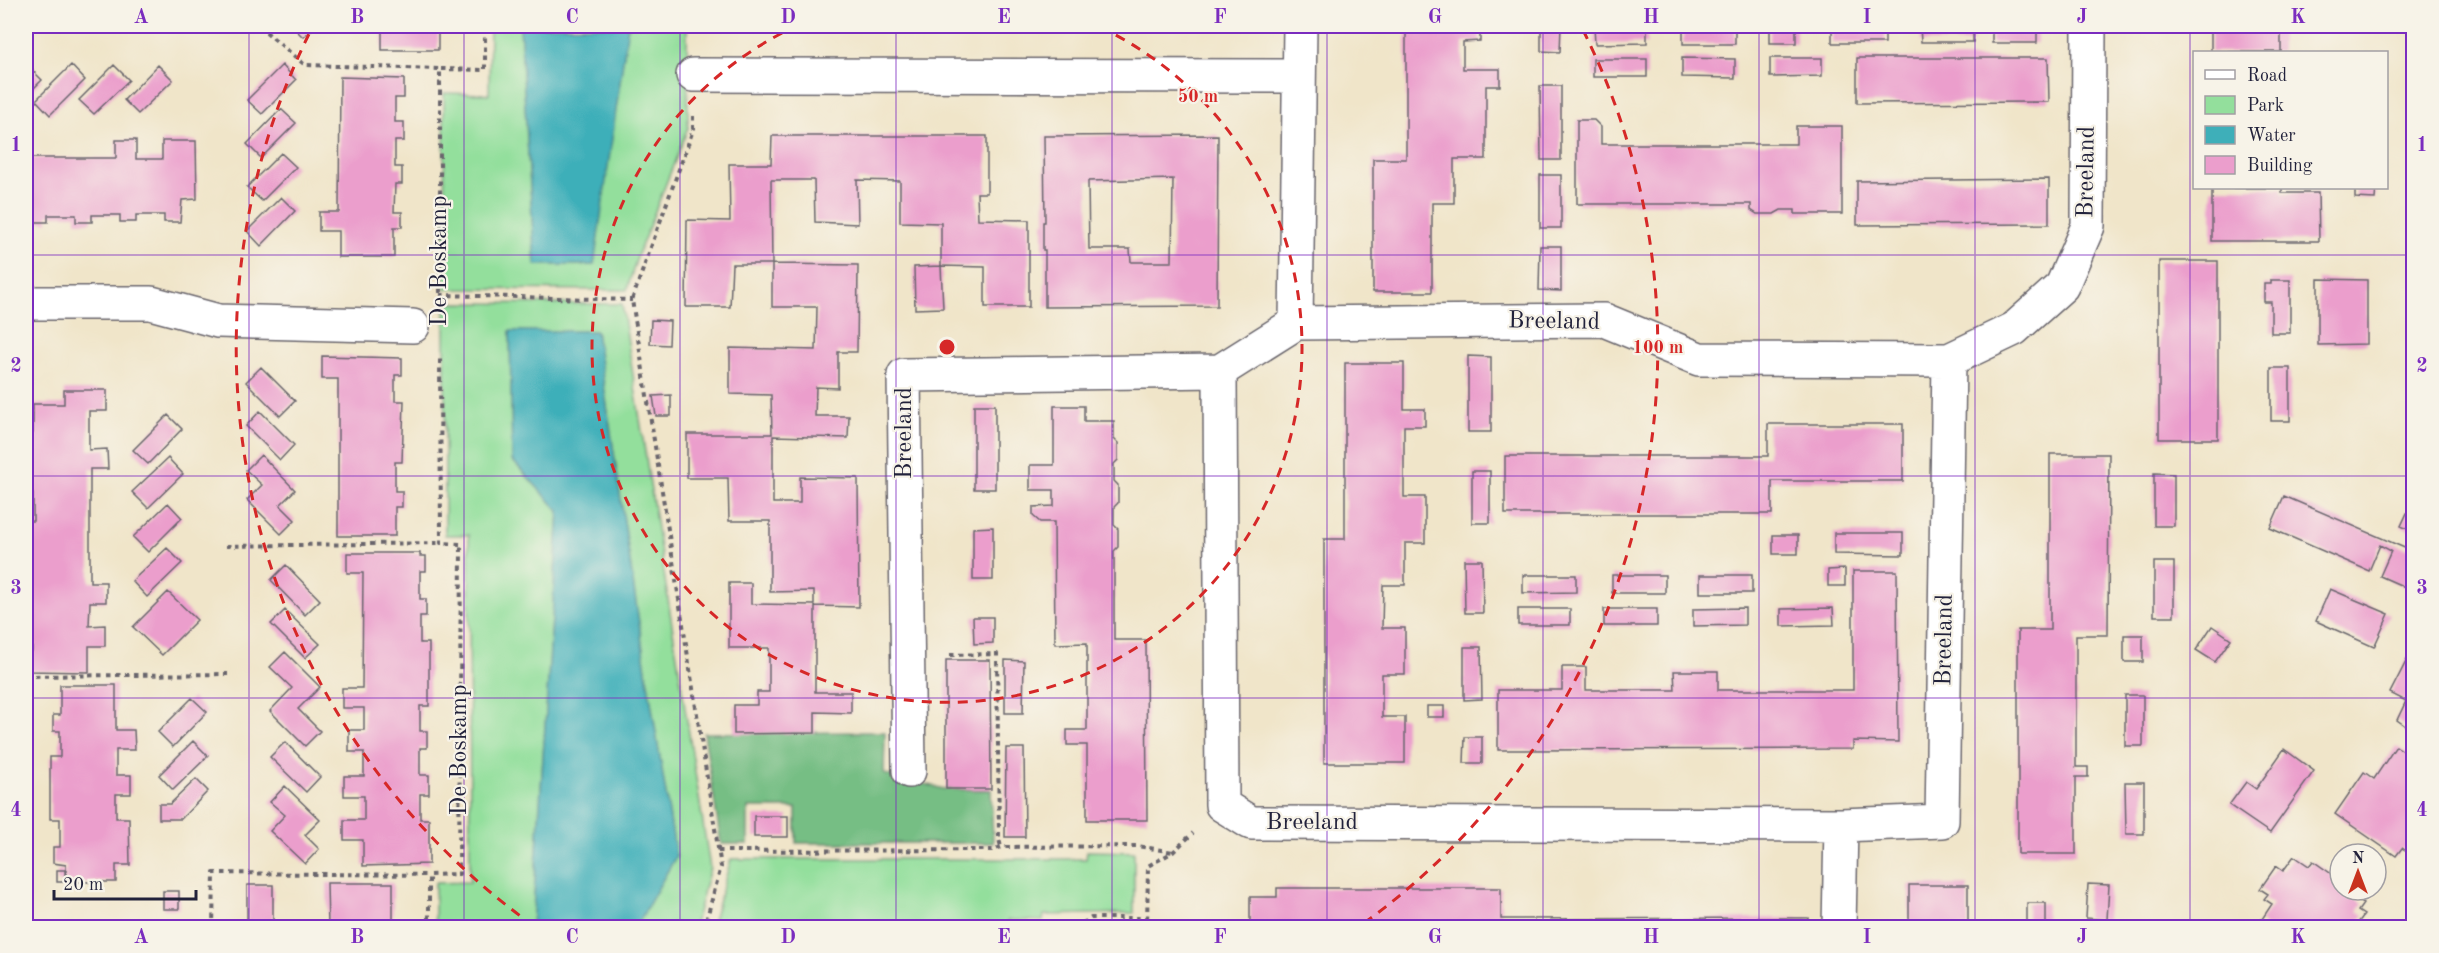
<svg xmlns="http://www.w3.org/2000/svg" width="2439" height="953" font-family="'Old Standard TT',serif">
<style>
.green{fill:#93df9c;stroke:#5a806c;stroke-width:1.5}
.forest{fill:#76be84;stroke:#4c7060;stroke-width:1.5}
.water{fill:#3eafb9;stroke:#30687a;stroke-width:1.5}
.building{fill:#eb9ecc;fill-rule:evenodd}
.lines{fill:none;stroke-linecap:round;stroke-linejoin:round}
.minor-casing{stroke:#6a666d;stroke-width:36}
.path{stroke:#6a666d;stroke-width:4;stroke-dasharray:4.5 4.5;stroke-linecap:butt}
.minor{stroke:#fff;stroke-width:33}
.grid{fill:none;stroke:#7b2cbf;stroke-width:1.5;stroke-opacity:0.55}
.ring{fill:none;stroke:#d62828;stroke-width:3;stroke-dasharray:10 8}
.labels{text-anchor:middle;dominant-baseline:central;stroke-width:4.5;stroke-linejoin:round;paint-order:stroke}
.street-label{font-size:24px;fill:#22223b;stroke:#f7f3e8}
.centre{fill:#d62828;stroke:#f7f3e8;stroke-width:3}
.ring-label{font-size:18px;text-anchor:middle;font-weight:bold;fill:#d62828;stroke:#f7f3e8;stroke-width:4.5;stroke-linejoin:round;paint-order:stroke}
.neatline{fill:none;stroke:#7b2cbf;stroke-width:2}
.grid-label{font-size:20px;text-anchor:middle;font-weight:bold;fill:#7b2cbf}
</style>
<rect width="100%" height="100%" fill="#f7f3e8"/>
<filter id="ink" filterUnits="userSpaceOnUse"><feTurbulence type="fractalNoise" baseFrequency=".0167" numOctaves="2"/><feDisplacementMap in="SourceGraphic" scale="12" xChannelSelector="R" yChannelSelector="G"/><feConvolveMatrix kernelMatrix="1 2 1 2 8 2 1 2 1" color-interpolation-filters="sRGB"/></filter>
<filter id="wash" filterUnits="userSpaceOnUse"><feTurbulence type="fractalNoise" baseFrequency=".008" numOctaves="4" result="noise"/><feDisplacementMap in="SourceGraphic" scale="24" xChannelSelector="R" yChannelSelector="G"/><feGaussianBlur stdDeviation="1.35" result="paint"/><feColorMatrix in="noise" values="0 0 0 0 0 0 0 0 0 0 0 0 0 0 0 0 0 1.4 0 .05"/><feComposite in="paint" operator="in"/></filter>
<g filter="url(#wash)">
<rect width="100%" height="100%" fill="#f0e5c9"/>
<path class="green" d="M490,26H520L535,265H593L628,26H687L688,128L637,257L627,290L445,289L444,93L489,94Z
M445,303L622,304L710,868L694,927H636L676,856L647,677L596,331H510L512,460L559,511L532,927H435V883L470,882L469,535H445Z
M1087,851L1134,852V913L1044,915L1043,921L1008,920V928L711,927L731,859H1086Z"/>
<path class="forest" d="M885,732L884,774L944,789L991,790L993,843H796V808H748V844H721L704,733Z"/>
<path class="water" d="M520,26H628L594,265H535Z
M510,331H596L647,677L676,856L636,927H532L559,511L512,460Z"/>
<g id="blocks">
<path class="building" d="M292,26H316L303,37Z
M382,26H438V50H382Z
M1406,26H1480V41L1463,42V69H1500V86H1486V159H1454V203H1432V292H1373V159H1406Z
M1541,26H1561L1560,52L1541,51Z
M1594,26H1647V43L1595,44Z
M1683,26H1735V44H1683Z
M1770,26H1796V43H1770Z
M1832,26H1885V43H1832Z
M1920,26H1973V42H1921Z
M1992,26H2037V43H1992Z
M2211,26H2281V52H2211Z
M1682,58L1735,59V78L1682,77Z
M1770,58H1822V76L1770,77Z
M1857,58H2048L2049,102L1857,103Z
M1593,59H1647V77H1593Z
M26,64L42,80L26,96Z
M71,65L85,80L50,115L36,100Z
M114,65L129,80L94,114L79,100Z
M158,65L173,80L138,114L124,100Z
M282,65L296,80L262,114L247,100Z
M340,77L404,79V98H395V122H404V141H395V167H402V184H395L394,212H402V227H394V257H338V231H319V212H339Z
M1540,86H1561V160H1541Z
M281,109L296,123L261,158L247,144Z
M1577,120H1594L1601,127V144H1796V126H1842V214H1795V210H1781L1774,214H1757L1751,210V204H1577Z
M1218,135L1217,306L1045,307V250H1043V222H1045L1044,136ZM1173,179L1172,262H1131L1130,249H1089L1088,181Z
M772,136H987V193H977L978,219L1029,220V307H985V267L941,266L943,308L915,309L914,267L941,266V223L900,222V181L857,180L858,224L815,222L814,180H771L772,264H732L730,307H686L687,220L730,221L729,164H771Z
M116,140H136V159H162V141H196L197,199L182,200L180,222H164V215H136V222H120V215H92V222H76V215H48V222H32V215H26V158H116Z
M281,153L296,167L262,201L247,187Z
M1540,175H1561V228H1540Z
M2049,179V224L1857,225V181Z
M2212,188H2282V193H2318L2319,241H2212Z
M2355,188H2376L2375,199L2355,198Z
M281,197L295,211L261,246L247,231Z
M1540,246H1561V291L1539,290Z
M2159,261H2218V439H2159Z
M772,264L858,265L857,352H838V388L816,387L815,416H849L848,438L773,436V503H800V477L858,478L859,607L815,606V692H851V713L815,712V733L734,734V705H757V692H769V648H729V583H751V604L814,605V591L770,592V521H729L728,478H687V434H772L771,395L730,394V348L816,350L817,307H772Z
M2318,279L2367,280V344L2318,345Z
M2271,280H2290V333H2271V302H2264V284H2271Z
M651,320L670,321L669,345L650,344Z
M322,356L402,358V375H395V401H404L402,462H395V491H402V507H395V536H338V379H322Z
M1468,356L1491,357V432H1468Z
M1345,363H1404V409H1425V426H1404V497H1425V543H1405V585H1383L1382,628H1405V674H1382V717H1405V763H1324V539H1345Z
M261,367L295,401L280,416L246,382Z
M2271,368H2290V421H2271Z
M64,390H107V411H89V450L107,449L108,469H90V582H106V602H90L89,626L105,625V646H89V672L26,671V651H32V627H26V521H33V494L26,493V433H33V404H64Z
M671,395V416H656L653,396Z
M974,405H995V489H974Z
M1054,406H1084V421H1114V439L1118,443V460L1114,464V481L1118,485V503L1114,507V525L1118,529V547L1114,551V640H1146L1147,820H1087V745H1067V730H1087V643L1055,644L1054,522H1040L1033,516V507L1054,506V490H1030V465H1054Z
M260,411L294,445L280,460L246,426Z
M168,415L182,429L148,464L133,450Z
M1768,424H1903V481H1772V514H1505V456H1768Z
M2050,454H2109L2108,635H2076V767H2088V777H2076V854H2018V630H2050Z
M261,455L295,490L280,505L295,520L281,534L247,500L262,485L246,470Z
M168,458L183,474L148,508L132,492Z
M1472,471H1490V523H1472Z
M2154,473L2174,474V526H2154Z
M2284,496L2414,552V591L2380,576L2391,551L2380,545L2369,571L2270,528Z
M2414,498V532L2401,526Z
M168,503L182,518L148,552L133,537Z
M993,527V580H973V528Z
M1834,533H1903V555L1834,554Z
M1773,535H1798V554H1773Z
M167,548L182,563L147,597L132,581Z
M347,553H420V556H426V571H420V599H426V616H420V643H429V706H420V731H427V748H420V775H429V794H420V819H429V864L363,866V840H344V820H364V796H344V776H364V752H349V730H364V708H342V688H362L363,573H347Z
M1464,560H1482L1483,613H1465Z
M2154,562H2174V616H2154Z
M286,565L320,600L305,615L271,580Z
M1845,569V586H1828V570Z
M1853,571H1897L1898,742L1853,741V749L1498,750V690H1562V667H1586V690H1675L1674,671H1718V690H1853Z
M1523,575H1576V592L1523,593Z
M1612,575H1665V593H1612Z
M1700,575H1752V593H1700Z
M2330,589L2389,614L2374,647L2316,621Z
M168,592L197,620L162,655L133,627Z
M1745,608V625L1693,626V609Z
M1833,608L1834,625L1781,626V609Z
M1518,609H1570V625H1518Z
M1604,609H1657V626H1604Z
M285,610L320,644L305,658L271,624Z
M973,617H993V643L974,644Z
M2212,626L2231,639L2215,662L2196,650Z
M2124,635H2143V662H2124Z
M2414,646V732L2397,720L2406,701L2390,693Z
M1464,647H1481L1482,699L1464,700Z
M285,652L320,687L298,709L320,731L305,746L270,711L292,688L270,667Z
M946,660H990L991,789H946Z
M1005,660L1024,661L1023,713H1005Z
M60,685H116V730H134L135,750H116V775H131V794H116V818H129L130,865H116V882H66V865L53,863V847H60V819H50V757H60V731H53V715H60Z
M2125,695H2143V746H2125Z
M192,698L207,712L173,747L158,732Z
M1427,706H1444V717H1427Z
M1465,737H1482V763H1464Z
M193,741L208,756L173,790L159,775Z
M285,742L320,777L306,792L270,757Z
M2396,746L2414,758V844L2408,852L2402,848L2396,856L2335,814L2364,772L2374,779Z
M1006,748H1024L1025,837H1005Z
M2284,749L2314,771L2270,833L2229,805L2246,782L2256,789Z
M196,779L208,791L181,819H159V804H170Z
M2125,782H2144V834H2126Z
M285,786L320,820L305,835L319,849L305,864L270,831L285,815L270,802Z
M754,816H788V837H754Z
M2294,856L2309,866L2313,861L2340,880V890L2363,904L2358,911L2364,915L2355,927H2267L2260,922L2272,904L2264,899L2268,894L2260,889L2276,866L2283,871Z
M57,870H65V882H57Z
M327,883H393V927H328Z
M2088,884L2109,885L2107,920L2086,918Z
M247,885H273V927H247Z
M1909,885H1968V927H1909Z
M1277,888H1501V919L1808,918V927H1250V897H1277Z
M163,891H179V909H163Z
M2027,903H2046V927H2027Z"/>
</g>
</g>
<g filter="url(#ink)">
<use href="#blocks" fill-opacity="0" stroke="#6a666d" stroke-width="1.5"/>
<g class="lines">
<g class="minor-casing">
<path id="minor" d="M1300,26L1296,323L1220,371L1222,805L1251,823L1841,825L1942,821L1949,360L2014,329L2062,286L2088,226L2089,26
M693,75L1299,76
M26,303H151L218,321L413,326
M1296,323L1604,320L1699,359L1949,360
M909,771L904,375L1220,371
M1839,928L1841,825"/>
</g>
<path class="path" d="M259,26L305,65L440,69
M693,116V130L632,300L721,867L704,928
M440,293V69L485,70V26
M440,295L632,300
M226,546L441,543
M950,655L997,654L999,839L1001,847
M26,676L228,674
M718,851L993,850L1001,847L1137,846L1173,852
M213,928L214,873L429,875
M429,928V875L459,874L461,544L441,543L440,358
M1075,928L1091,918H1147
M1147,928L1148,866L1173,852L1193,833"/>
<use href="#minor" class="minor"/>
</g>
</g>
<path class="grid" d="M249,26V928M464,26V928M680,26V928M896,26V928M1112,26V928M1327,26V928M1543,26V928M1759,26V928M1975,26V928M2190,26V928M26,255H2414M26,476H2414M26,698H2414"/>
<g class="ring">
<path d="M1100 27A355 355 0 1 1 794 27"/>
<path d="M534 926A711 711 0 0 1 311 30M1583 30A711 711 0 0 1 1360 926"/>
</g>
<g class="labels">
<g class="street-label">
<text transform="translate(2087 172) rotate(-89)">Breeland</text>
<text transform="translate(440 261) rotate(-90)">De Boskamp</text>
<text transform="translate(1554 322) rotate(1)">Breeland</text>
<text transform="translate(905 433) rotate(-90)">Breeland</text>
<text transform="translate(1945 640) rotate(-89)">Breeland</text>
<text transform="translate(460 750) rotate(-90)">De Boskamp</text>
<text x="1312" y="823">Breeland</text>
</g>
</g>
<circle cx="947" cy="347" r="9" class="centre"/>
<g class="ring-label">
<text x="1198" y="102">50 m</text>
<text x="1658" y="353">100 m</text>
</g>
<rect width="2439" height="953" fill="none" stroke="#f7f3e8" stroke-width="66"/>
<rect x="2193" y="51" width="195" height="138" fill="#f7f3e8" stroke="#a29fa3" stroke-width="1.5"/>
<rect x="2205" y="70" width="30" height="9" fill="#ffffff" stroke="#a29fa3" stroke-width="1.5"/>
<text x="2247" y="81" font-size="18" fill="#22223b">Road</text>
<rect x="2205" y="96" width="30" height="18" fill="#93df9c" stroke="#a29fa3" stroke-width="1.5"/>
<text x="2247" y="111" font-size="18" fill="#22223b">Park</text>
<rect x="2205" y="126" width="30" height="18" fill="#3eafb9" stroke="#a29fa3" stroke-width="1.5"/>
<text x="2247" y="141" font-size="18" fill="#22223b">Water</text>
<rect x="2205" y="156" width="30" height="18" fill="#eb9ecc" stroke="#a29fa3" stroke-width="1.5"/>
<text x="2247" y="171" font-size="18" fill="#22223b">Building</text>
<g transform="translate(2358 872)"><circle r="28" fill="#f7f3e8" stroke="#a29fa3" stroke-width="1.5"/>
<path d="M0-4.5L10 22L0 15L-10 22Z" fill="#c8321e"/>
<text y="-9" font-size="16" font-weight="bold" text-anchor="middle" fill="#22223b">N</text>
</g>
<path d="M54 890v9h142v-9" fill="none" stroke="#22223b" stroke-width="3"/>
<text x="63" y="890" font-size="18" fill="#22223b" stroke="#f7f3e8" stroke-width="4.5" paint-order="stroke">20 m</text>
<rect x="33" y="33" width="2373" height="887" class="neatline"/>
<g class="grid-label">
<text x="141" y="23">A</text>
<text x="357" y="23">B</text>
<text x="572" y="23">C</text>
<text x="788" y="23">D</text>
<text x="1004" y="23">E</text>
<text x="1220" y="23">F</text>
<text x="1435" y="23">G</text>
<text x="1651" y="23">H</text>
<text x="1867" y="23">I</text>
<text x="2082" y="23">J</text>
<text x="2298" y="23">K</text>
<text x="16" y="151">1</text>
<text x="2422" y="151">1</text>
<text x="16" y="372">2</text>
<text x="2422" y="372">2</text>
<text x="16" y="594">3</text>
<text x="2422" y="594">3</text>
<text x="16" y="816">4</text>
<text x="2422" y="816">4</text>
<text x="141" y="943">A</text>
<text x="357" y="943">B</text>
<text x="572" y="943">C</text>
<text x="788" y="943">D</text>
<text x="1004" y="943">E</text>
<text x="1220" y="943">F</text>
<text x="1435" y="943">G</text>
<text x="1651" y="943">H</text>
<text x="1867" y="943">I</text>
<text x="2082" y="943">J</text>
<text x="2298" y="943">K</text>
</g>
</svg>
